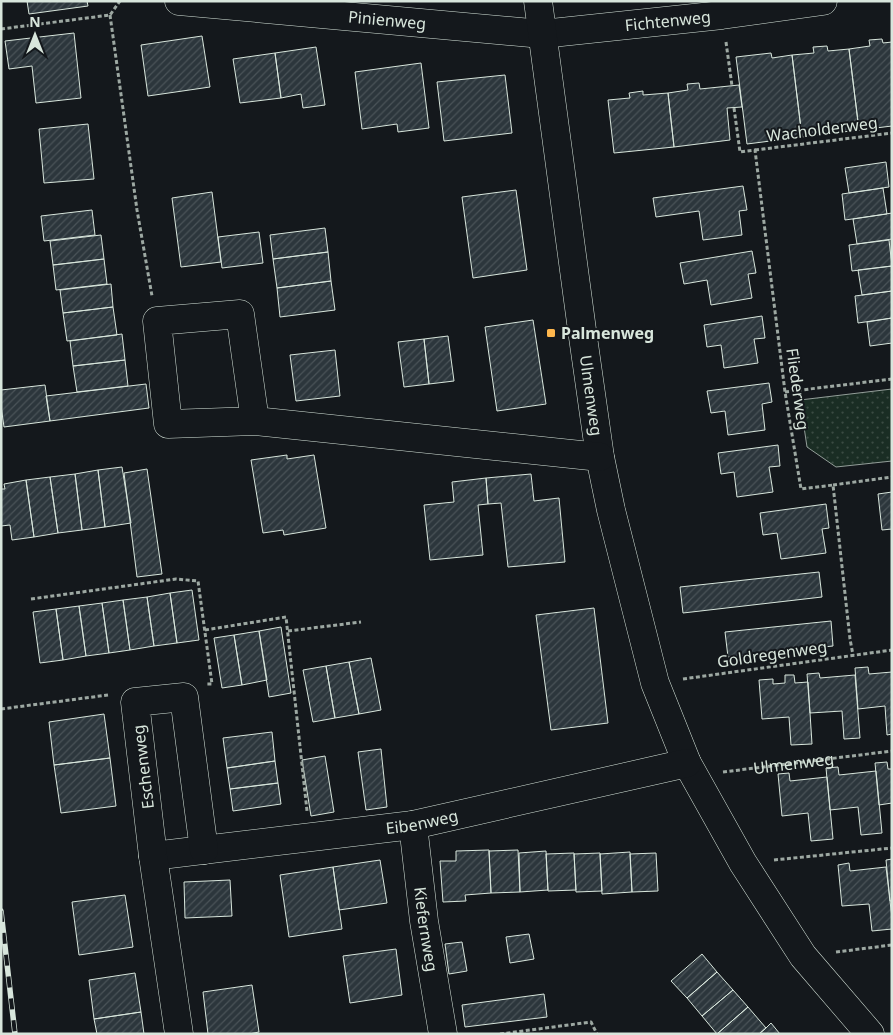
<svg xmlns="http://www.w3.org/2000/svg" width="893" height="1035" font-family="'Noto Sans',sans-serif">
<style>
.park{fill:url(#park-dots);stroke:#939e99}
.building{fill:url(#building-hatch);stroke:#d8e6dc}
.lines{fill:none;stroke-linecap:round;stroke-linejoin:round}
.minor-casing{stroke:#d8e6dc;stroke-width:29}
.path{stroke:#9da8a2;stroke-width:3;stroke-dasharray:4 2.5;stroke-linecap:butt}
.minor{stroke:#14181c;stroke-width:28}
.rail-casing{stroke:#d8e6dc;stroke-width:5.5}
.rail{stroke:#14181c;stroke-width:4;stroke-dasharray:11;stroke-linecap:butt}
.poi-dot{fill:#ffb74d;stroke:#14181c;stroke-width:2}
.labels{text-anchor:middle;dominant-baseline:central;stroke-width:4;stroke-linejoin:round;paint-order:stroke}
.street-label{font-size:16px;fill:#d8e6dc;stroke:#14181c}
.poi-label{font-size:16px;font-weight:bold;fill:#d8e6dc;stroke:#14181c;text-anchor:start}
</style>
<defs>
<pattern id="park-dots" width="8" height="8" patternUnits="userSpaceOnUse" patternTransform="scale(1.25)"><rect width="8" height="8" fill="#1a2d24"/><path d="M2 2h.1M6 6h.1" fill="none" stroke="#3b4b43" stroke-width="1.8" stroke-linecap="round"/></pattern>
<pattern id="building-hatch" width="6" height="6" patternUnits="userSpaceOnUse" patternTransform="scale(1.25)"><rect width="6" height="6" fill="#2c363c"/><path d="M-1 1l2-2M0 6l6-6M5 7l2-2" fill="none" stroke="#4a5358"/></pattern>
</defs>
<rect width="100%" height="100%" fill="#14181c"/>
<path class="park" d="M892,389V461L836,467L807,447L800,400Z"/>
<path class="building" d="M27,1H87L88,6L29,14Z
M74,33L81,98L36,103L32,66L9,69L5,41Z
M202,36L210,87L148,96L141,45Z
M882,39L883,43L892,42V126L859,130L849,49L870,46L869,40Z
M827,46L828,51L849,49L859,130L802,137L792,55L814,53L813,47Z
M316,47L325,105L303,108L301,94L281,98L275,53Z
M275,53L281,98L240,103L233,59Z
M771,53L772,58L792,55L802,137L747,144L736,57Z
M421,63L429,128L398,132L397,124L362,129L355,72Z
M505,75L512,133L444,141L437,82Z
M699,83L700,89L739,85L742,107L727,108L730,140L674,147L668,93L688,90L687,84Z
M643,91V95L668,93L674,147L614,153L608,100L630,98L629,93Z
M88,124L94,179L44,183L39,129Z
M886,162L889,187L849,193L845,168Z
M743,186L747,210L739,211L742,235L703,240L699,211L656,217L653,198Z
M883,188L887,214L845,220L842,194Z
M516,190L527,270L473,278L462,197Z
M212,192L221,262L181,267L172,198Z
M92,210L95,235L44,241L41,216Z
M892,213V239L857,244L853,219Z
M325,228L328,252L273,259L270,235Z
M259,232L263,263L222,268L218,237Z
M101,235L104,259L53,265L50,241Z
M889,240L892,266L852,271L849,245Z
M752,251L756,273L748,274L752,298L711,305L707,280L684,284L680,263Z
M328,252L331,281L277,288L273,259Z
M104,259L107,284L56,290L53,265Z
M892,266V291L862,295L858,270Z
M331,281L335,310L280,317L277,288Z
M111,284L113,307L63,313L60,290Z
M892,291V318L858,323L855,296Z
M113,307L117,335L67,341L63,313Z
M762,316L765,338L754,339L758,363L724,368L721,345L707,347L704,325Z
M892,318V343L870,346L867,322Z
M533,320L546,404L497,411L485,327Z
M122,334L125,360L73,366L70,341Z
M448,336L454,381L429,384L424,339Z
M424,339L429,384L404,387L398,342Z
M335,350L340,396L296,401L290,355Z
M125,360L128,386L77,392L73,366Z
M769,383L772,402L762,404L765,430L728,435L725,411L711,413L707,391Z
M146,384L149,408L50,421L46,396Z
M45,385L50,421L4,427L1,406V390Z
M778,445L780,466L769,467L773,492L737,497L734,472L721,474L718,453Z
M287,455V459L314,455L326,528L284,535L283,530L263,533L251,460Z
M122,467L131,523L105,527L98,470Z
M147,469L162,574L137,577L124,473Z
M98,470L105,527L82,530L75,474Z
M75,474L82,530L58,533L50,477Z
M531,474L534,501L559,498L565,562L508,567L501,503L488,504L486,478Z
M50,477L58,533L34,537L26,480Z
M486,478L488,504L478,505L483,555L430,560L424,505L454,502L452,482Z
M26,480L34,537L12,540L10,525L1,526V489H5L4,484Z
M892,492V529L882,530L878,494Z
M826,504L829,528L822,529L826,553L781,559L777,533L763,535L760,513Z
M819,572L822,597L683,613L680,587Z
M192,590L199,640L177,643L170,593Z
M170,593L177,643L154,646L147,597Z
M147,597L154,646L130,650L123,600Z
M123,600L130,650L109,653L102,603Z
M102,603L109,653L86,656L79,606Z
M79,606L86,656L63,660L56,609Z
M594,608L608,723L551,730L536,615Z
M56,609L63,660L40,663L33,612Z
M831,621L833,646L728,657L725,632Z
M281,627L291,693L269,697L259,631Z
M259,631L267,680L242,685L234,635Z
M234,635L242,685L222,688L214,638Z
M371,658L381,710L359,714L349,662Z
M349,662L359,714L335,718L326,666Z
M326,666L335,718L313,722L303,670Z
M868,667L869,674L892,672V734L887,735L885,706L858,709L855,668Z
M819,673L820,678L855,675L860,738L844,739L842,711L810,713L807,674Z
M785,675H794L795,683L808,682L812,744L791,745L789,717L762,719L759,680L773,679V684L785,683Z
M104,714L110,758L54,765L49,722Z
M272,732L275,761L227,768L223,738Z
M381,749L387,807L366,810L358,752Z
M325,756L334,812L311,816L302,760Z
M110,758L116,806L61,813L54,765Z
M275,761L278,783L230,789L227,768Z
M887,762L888,769H892V803L879,805L875,763Z
M838,767L839,775L876,771L882,833L861,835L858,807L830,810L826,768Z
M789,773L790,781L827,777L833,839L811,841L808,813L782,816L778,774Z
M278,783L281,804L233,811L230,789Z
M489,850L491,893L465,895L466,901L443,902L440,861H456V851Z
M518,850L520,892L491,893L489,851Z
M546,851L548,890L520,892L519,853Z
M630,852L632,892L602,894L600,854Z
M574,853L576,890L548,891L546,854Z
M600,853L602,891L576,892L574,854Z
M656,853L658,891L632,892L630,854Z
M892,859V901H890L886,860Z
M380,860L387,903L339,910L333,867Z
M849,863L850,871L886,867L892,918V929L872,931L869,904L842,906L838,865Z
M333,867L342,929L289,937L280,875Z
M230,880L232,916L185,918L184,882Z
M125,895L133,947L79,955L72,902Z
M529,934L534,959L510,963L506,937Z
M462,942L467,971L449,974L445,944Z
M396,949L402,995L350,1003L343,956Z
M702,954L717,972L687,998L671,981Z
M717,972L733,990L702,1016L687,998Z
M135,973L141,1012L94,1019L89,980Z
M252,985L259,1032L249,1034H208L203,992Z
M733,990L748,1007L717,1034L702,1016Z
M544,994L547,1017L465,1027L462,1005Z
M748,1007L766,1028L759,1034H717Z
M141,1012L144,1034H97L94,1019Z
M771,1023L780,1034H759L766,1028Z"/>
<g class="lines">
<g class="minor-casing">
<g id="minor">
<path id="s2" d="M179,1L542,34L722,15L823,1"/>
<path id="s3" d="M538,1L582,330L600,457L611,510L655,683L687,763L743,863L803,956L870,1034"/>
<path d="M255,421L240,314L157,321L168,424L255,421L600,457"/>
<path id="s4" d="M413,825L424,921L443,1034"/>
<path id="s5" d="M153,856L413,825L687,763"/>
<path d="M179,1034L153,856L135,702L184,697L204,850"/>
</g>
</g>
<g class="path">
<path d="M110,15L137,210L152,296"/>
<path d="M1,29L110,15L120,1"/>
<path d="M726,42L732,86"/>
<path d="M734,108L740,152L755,150L785,392L801,489L833,485L850,639L853,655"/>
<path d="M755,150L892,133"/>
<path d="M785,392L892,379"/>
<path d="M833,485L892,477"/>
<path d="M31,599L176,579L198,581L212,684H206"/>
<path d="M205,630L286,617L307,811"/>
<path d="M288,631L361,622"/>
<path d="M683,679L892,650"/>
<path d="M1,709L108,695"/>
<path id="s1" d="M723,772L892,751"/>
<path d="M774,860L892,848"/>
<path d="M836,952L892,945"/>
<path d="M500,1034L591,1022L597,1034"/>
</g>
<use href="#minor" class="minor"/>
<g class="rail-casing">
<path id="rail" d="M1,911L15,1034"/>
</g>
<use href="#rail" class="rail"/>
</g>
<rect class="poi-dot" x="546" y="328" width="10" height="10" rx="2.5"/>
<g class="labels">
<g class="street-label">
<text stroke="none"><textPath href="#s2" startOffset="209">Pinienweg</textPath></text>
<text stroke="none"><textPath href="#s2" startOffset="491">Fichtenweg</textPath></text>
<text transform="translate(822 129) rotate(-7)">Wacholderweg</text>
<text transform="translate(798 389) rotate(82)">Fliederweg</text>
<text stroke="none"><textPath href="#s3" startOffset="398">Ulmenweg</textPath></text>
<text transform="translate(772 654) rotate(-8)">Goldregenweg</text>
<text stroke="none"><textPath href="#s1" startOffset="71">Ulmenweg</textPath></text>
<text transform="translate(143 767) rotate(-97)">Eschenweg</text>
<text stroke="none"><textPath href="#s5" startOffset="271">Eibenweg</textPath></text>
<text stroke="none"><textPath href="#s4" startOffset="105">Kiefernweg</textPath></text>
</g>
<g class="poi-label">
<text x="561" y="333">Palmenweg</text>
</g>
</g>
<rect width="893" height="1035" fill="none" stroke="#d8e6dc" stroke-width="5"/>
<g transform="translate(35 35)" stroke="#14181c" stroke-width="4" paint-order="stroke">
<path d="M0-4L9 19L0 12L-9 19Z" fill="#d8e6dc"/>
<text y="-8" font-size="14" font-weight="bold" text-anchor="middle" fill="#d8e6dc">N</text>
</g>
</svg>
